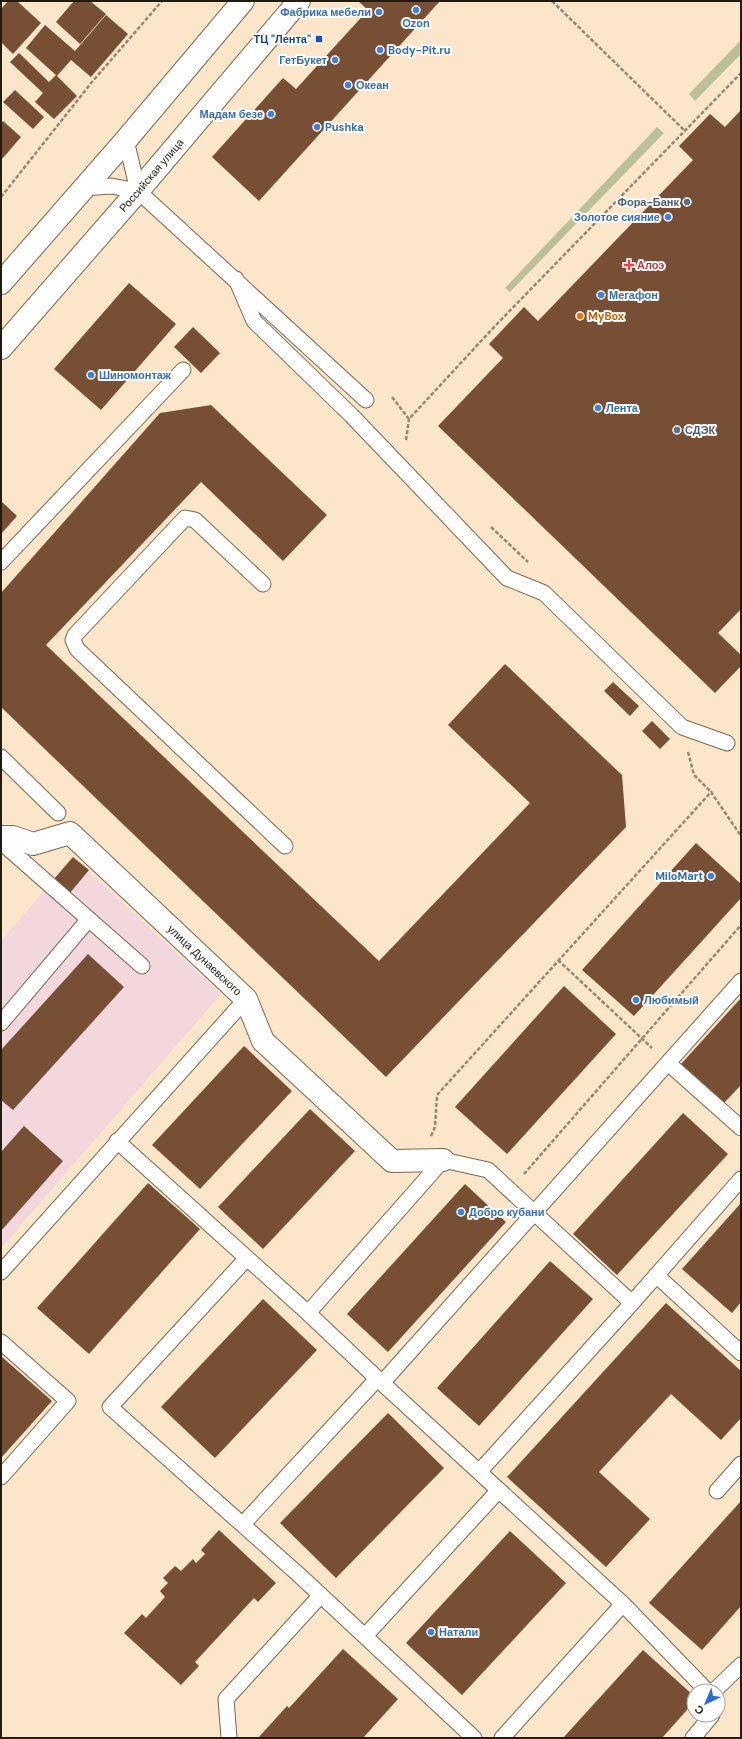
<svg xmlns="http://www.w3.org/2000/svg" width="742" height="1739" font-family="'DM Sans',sans-serif">
<style>
.industrial{fill:#f2d8dd}
.green{fill:#bac199}
.building{fill:#764f35}
.lines{fill:none;stroke-linecap:round;stroke-linejoin:round}
.service-casing{stroke:#7b684f;stroke-width:17}
.minor-casing{stroke:#7b684f;stroke-width:24}
.secondary-casing{stroke:#7b684f;stroke-width:24}
.path{stroke:#968772;stroke-width:2.5;stroke-dasharray:4 2;stroke-linecap:butt}
.service{stroke:#fff;stroke-width:15}
.minor{stroke:#fff;stroke-width:22}
.secondary{stroke:#fff;stroke-width:22}
.shop-dot{fill:#3f7fe0;stroke:#fff;stroke-width:1.5}
.transit-dot{fill:#1a4fb4;stroke:#fff;stroke-width:1.5}
.service-dot{fill:#5c6f8a;stroke:#fff;stroke-width:1.5}
.health-dot{fill:#e0444e;stroke:#fff;stroke-width:1.5}
.food-dot{fill:#e8710a;stroke:#fff;stroke-width:1.5}
.labels{text-anchor:middle;dominant-baseline:central;stroke-width:4;stroke-linejoin:round;paint-order:stroke}
.shop-label{font-size:11px;font-weight:bold;fill:#366cbe;stroke:#fff;text-anchor:start}
.transit-label{font-size:11px;font-weight:bold;fill:#164399;stroke:#fff;text-anchor:end}
.street-label{font-size:11px;fill:#221b10;stroke:#fff}
.service-label{font-size:11px;font-weight:bold;fill:#4e5e75;stroke:#fff;text-anchor:end}
.health-label{font-size:11px;font-weight:bold;fill:#be3a42;stroke:#fff;text-anchor:start}
.food-label{font-size:11px;font-weight:bold;fill:#c56008;stroke:#fff;text-anchor:start}
</style>
<rect width="100%" height="100%" fill="#fce6c9"/>
<path class="industrial" d="M73,857L221,994L1,1248V941Z"/>
<path class="green" d="M741,40V54L695,101L689,94Z
M657,127L664,133L510,292L505,288Z"/>
<path class="building" d="M8,1H17L41,23L13,54L1,42V9Z
M74,1H90L106,14L80,44L56,22Z
M358,1H440L259,201L212,157L283,78L296,89L368,10Z
M106,15L128,34L91,77L71,60L57,76L26,48L45,25L75,51Z
M19,53L49,82L56,75L77,96L54,119L35,102L43,93L10,62Z
M15,90L44,117L33,129L3,102Z
M741,110V609L718,633L741,655V666L715,693L438,426L503,358L489,344L524,307L538,321L693,160L679,146L710,114L725,127Z
M3,121L21,137L3,158L1,157V123Z
M129,283L176,324L101,410L54,369Z
M193,327L220,353L201,373L174,347Z
M211,405L327,515L283,561L201,482L46,645L379,961L530,803L448,725L505,664L622,775L626,827L386,1077L1,707V593L160,413Z
M1,501L17,516L1,534Z
M613,682L639,706L630,716L604,691Z
M652,721L670,739L660,749L642,731Z
M696,843L741,884V898L634,1016L582,970Z
M73,857L89,870L70,893L54,879Z
M88,954L124,987L13,1110L1,1100V1050Z
M564,986L616,1034L507,1154L455,1107Z
M741,998V1085L724,1103L681,1064Z
M244,1046L292,1091L200,1189L152,1145Z
M310,1109L355,1151L263,1249L218,1207Z
M683,1113L728,1154L617,1275L573,1234Z
M24,1126L63,1161L1,1231V1152Z
M148,1183L200,1229L89,1354L37,1308Z
M465,1184L506,1222L388,1352L347,1314Z
M741,1203V1302L732,1313L682,1269Z
M550,1261L593,1299L479,1426L437,1388Z
M263,1299L317,1350L215,1458L161,1407Z
M666,1303L741,1371V1418L721,1440L671,1394L599,1472L650,1519L606,1567L507,1477Z
M1,1356L52,1401L1,1458Z
M388,1413L444,1468L336,1578L280,1523Z
M741,1501V1606L702,1650L649,1603Z
M219,1530L276,1583L258,1602L254,1598L195,1662L199,1666L181,1685L124,1633L142,1614L146,1618L165,1597L160,1591L168,1583L163,1578L175,1566L181,1571L193,1559L196,1563L205,1554L201,1550Z
M510,1531L566,1583L462,1695L406,1643Z
M343,1649L398,1699L363,1738H258L287,1706L289,1708Z
M643,1650L694,1696V1702L662,1738H563Z"/>
<g class="lines">
<g class="service-casing">
<path id="service" d="M126,140L138,191
M84,188L111,186L138,191L366,400
M236,279L254,321L352,416L507,578L544,593L682,727L727,743
M1,562L183,370
M263,584L195,520L185,518L75,635L73,640L77,649L285,846
M1,757L58,813
M1,842L142,966
M1,1023L89,919
M668,1063L741,1128
M117,1141L308,1313L382,1383L623,1604L707,1691
M247,1258L110,1407L298,1574L474,1738
M1,1272L246,999
M656,1275L741,1353
M308,1313L443,1160L488,1170L632,1303
M1,1342L68,1401L1,1477
M382,1383L741,981
M479,1472L632,1303L741,1179
M717,1491L741,1464
M243,1524L377,1379
M365,1636L499,1490
M714,1691L741,1665
M229,1738L226,1699L321,1595
M502,1738L623,1604
M693,1738L712,1715"/>
</g>
<g class="minor-casing">
<g id="minor">
<path id="s1" d="M1,837H13L33,844L70,833L246,999L263,1041L392,1161L443,1160"/>
</g>
</g>
<g class="secondary-casing">
<g id="secondary">
<path d="M1,283L126,140L243,1"/>
<path id="s2" d="M1,348L138,191L299,1"/>
</g>
</g>
<path class="path" d="M552,1L685,131
M1,197L92,82L162,1
M392,397L409,419L495,326L741,73
M406,440L409,419
M491,527L528,562
M688,752L694,775L711,792
M558,960L652,1048
M431,1136L435,1127L437,1095L711,792L741,836
M524,1174L741,925"/>
<use href="#service" class="service"/>
<use href="#minor" class="minor"/>
<use href="#secondary" class="secondary"/>
</g>
<g class="shop-dot">
<circle cx="416" cy="10" r="4"/>
<circle cx="379" cy="12" r="4"/>
<circle cx="380" cy="50" r="4"/>
<circle cx="335" cy="60" r="4"/>
<circle cx="348" cy="85" r="4"/>
<circle cx="271" cy="114" r="4"/>
<circle cx="317" cy="127" r="4"/>
<circle cx="668" cy="217" r="4"/>
<circle cx="601" cy="295" r="4"/>
<circle cx="91" cy="375" r="4"/>
<circle cx="598" cy="408" r="4"/>
<circle cx="711" cy="876" r="4"/>
<circle cx="636" cy="1000" r="4"/>
<circle cx="461" cy="1212" r="4"/>
<circle cx="431" cy="1632" r="4"/>
</g>
<rect class="transit-dot" x="315" y="35" width="8" height="8" rx="2"/>
<g class="service-dot">
<circle cx="687" cy="202" r="4"/>
<circle cx="677" cy="430" r="4"/>
</g>
<path class="health-dot" d="M627 259h4v4h4v4h-4v4h-4v-4h-4v-4h4z"/>
<circle class="food-dot" cx="580" cy="316" r="4"/>
<g class="labels">
<g class="shop-label">
<text x="371" y="12" text-anchor="end">Фабрика мебели</text>
<text x="416" y="23" text-anchor="middle">Ozon</text>
<text x="388" y="50">Body-Pit.ru</text>
<text x="327" y="60" text-anchor="end">ГетБукет</text>
<text x="356" y="85">Океан</text>
<text x="263" y="114" text-anchor="end">Мадам безе</text>
<text x="325" y="127">Pushka</text>
<text x="660" y="217" text-anchor="end">Золотое сияние</text>
<text x="609" y="295">Мегафон</text>
<text x="99" y="375">Шиномонтаж</text>
<text x="606" y="408">Лента</text>
<text x="703" y="876" text-anchor="end">MiloMart</text>
<text x="644" y="1000">Любимый</text>
<text x="469" y="1212">Добро кубани</text>
<text x="439" y="1632">Натали</text>
</g>
<g class="transit-label">
<text x="311" y="39">ТЦ "Лента"</text>
</g>
<g class="street-label">
<text stroke="none"><textPath href="#s2" startOffset="229">Российская улица</textPath></text>
<text stroke="none"><textPath href="#s1" startOffset="257">улица Дунаевского</textPath></text>
</g>
<g class="service-label">
<text x="679" y="202">Фора-Банк</text>
<text x="685" y="430" text-anchor="start">СДЭК</text>
</g>
<g class="health-label">
<text x="637" y="265">Алоэ</text>
</g>
<g class="food-label">
<text x="588" y="316">MyBox</text>
</g>
</g>
<rect width="742" height="1739" fill="none" stroke="#221b10" stroke-width="4"/>
<g transform="translate(706 1703) rotate(224)"><circle r="19" fill="#ffffff" stroke="#a7a49f"/>
<path d="M0-3L7 15L0 10L-7 15Z" fill="#286ad7"/>
<text y="-6" font-size="11" font-weight="bold" text-anchor="middle" fill="#221b10">С</text>
</g>
</svg>
